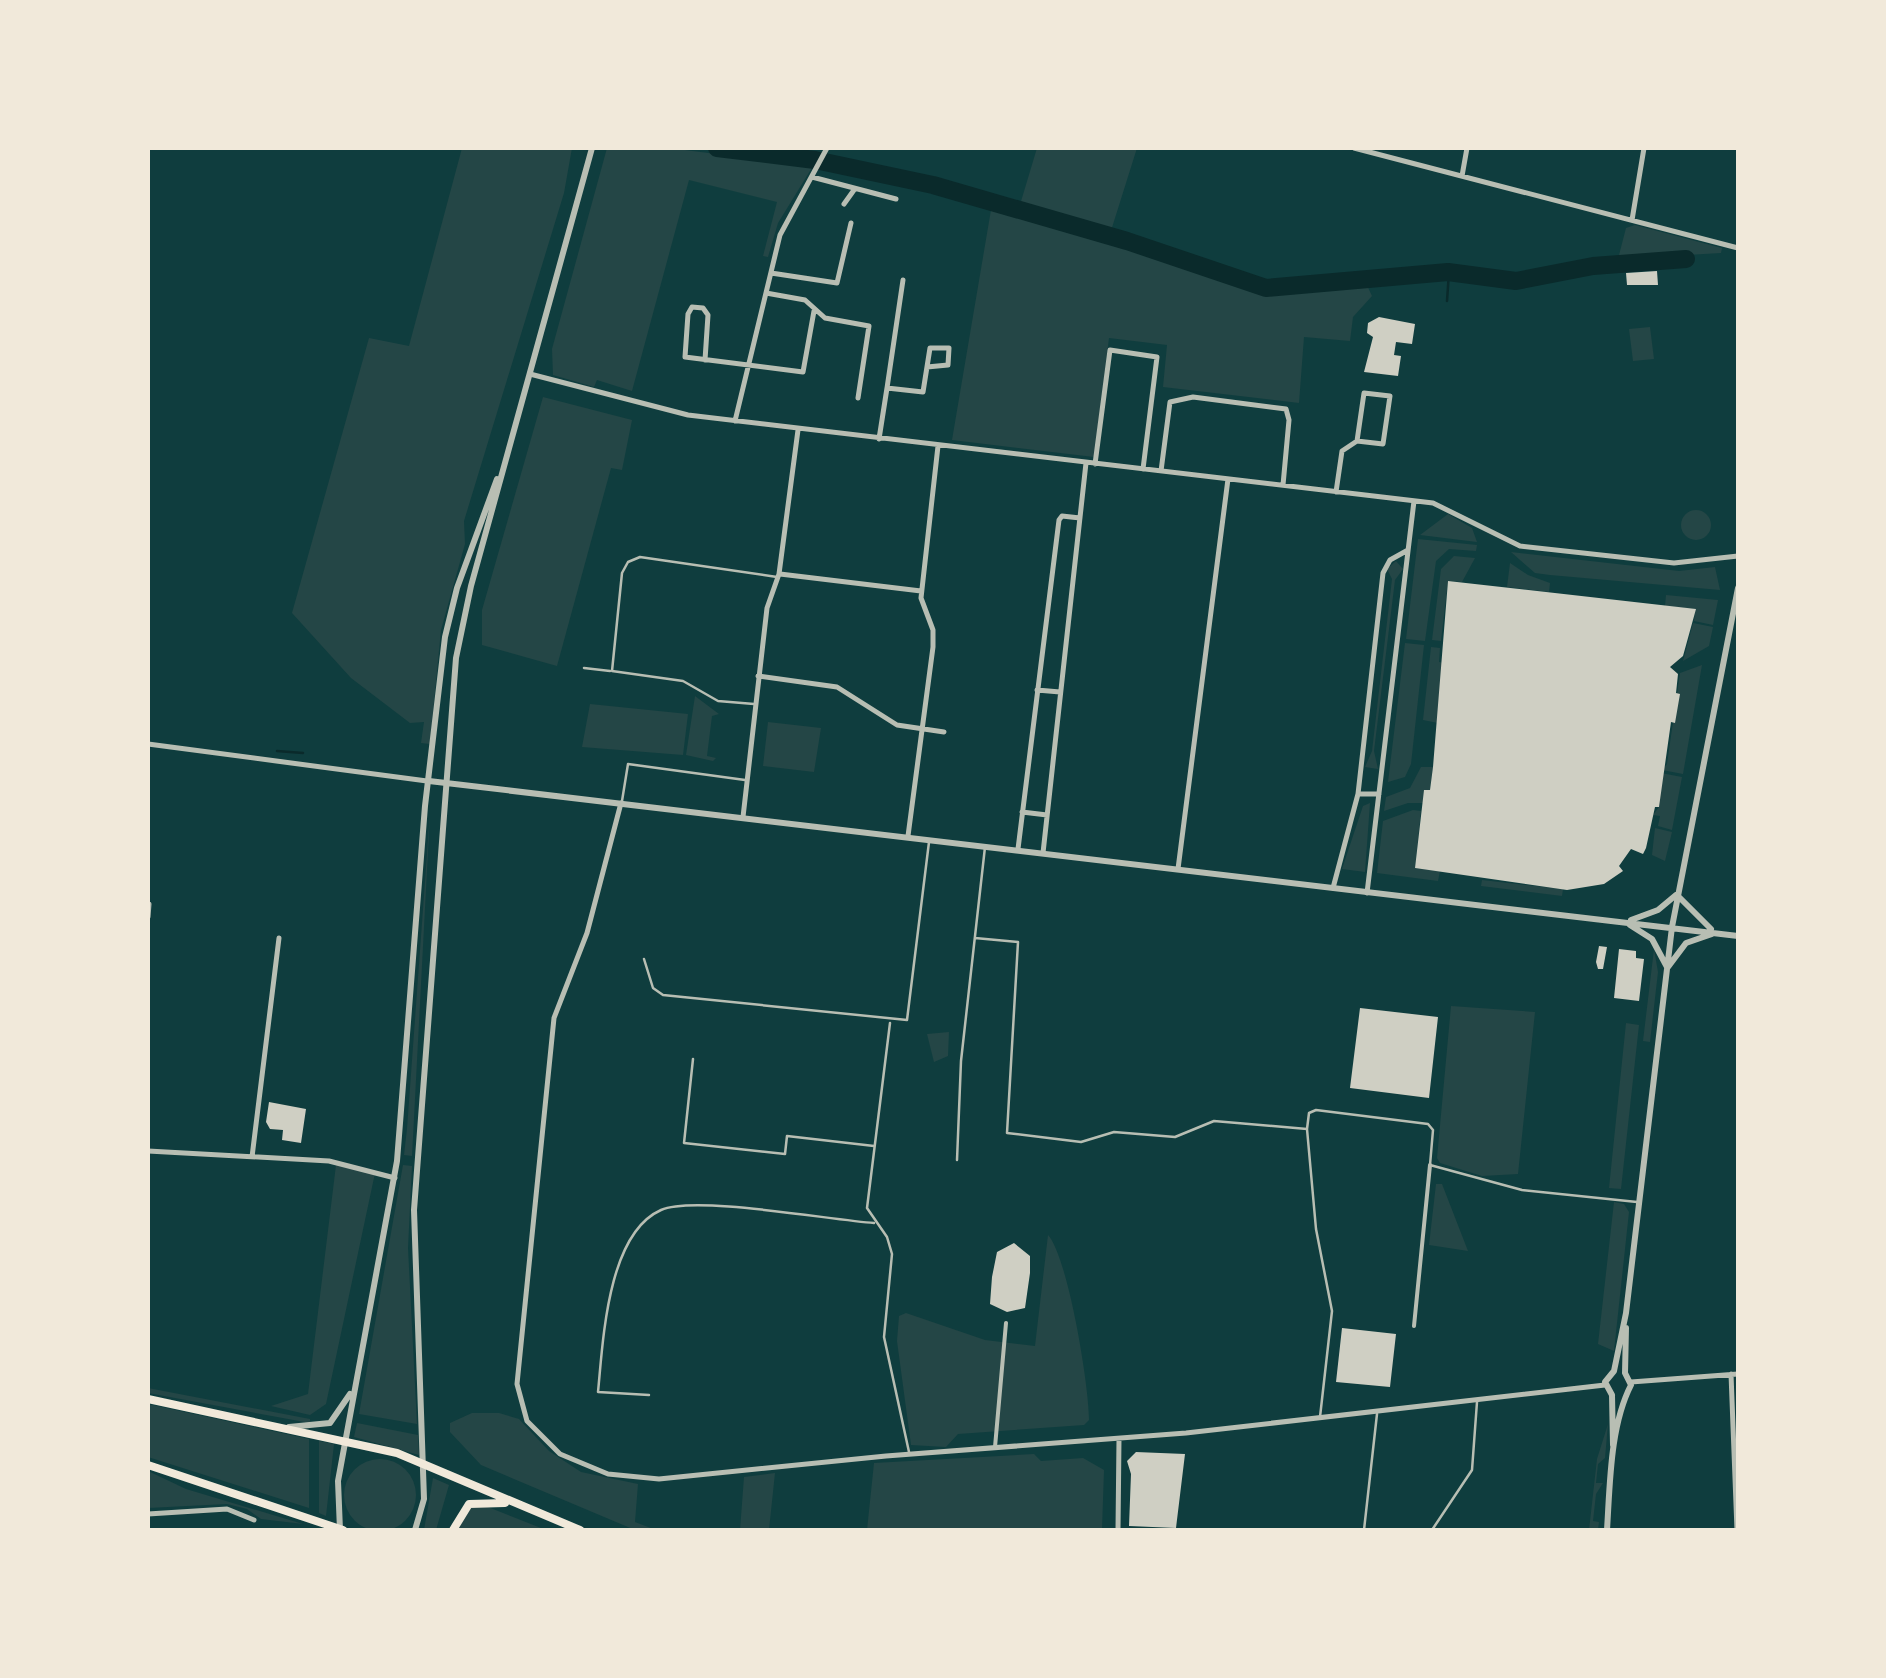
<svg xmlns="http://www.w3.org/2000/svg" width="1886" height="1678" font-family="Overpass,sans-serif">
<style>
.green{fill:#244646}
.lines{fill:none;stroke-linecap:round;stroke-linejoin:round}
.stream{stroke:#0a2a2b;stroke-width:2.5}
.river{stroke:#0a2a2b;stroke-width:18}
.building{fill:#cfcfc3}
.service{stroke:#b8beb3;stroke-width:2.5}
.pedestrian{stroke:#b8beb3;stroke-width:4}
.minor{stroke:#b8beb3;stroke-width:5}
.tertiary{stroke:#b8beb3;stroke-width:6}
.secondary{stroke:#f1e9da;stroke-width:8}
</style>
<rect width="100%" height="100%" fill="#0f3d3e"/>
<path class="green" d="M462,148H572L564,193L464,521L465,544L441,630L430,744L421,743L424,722L410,723L351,678L292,613L369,338L409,346Z
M607,148H669L813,166L778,223L768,257L763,256L777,202L689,180L632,391L597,380L594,387L553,375L552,349Z
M1037,148H1137L1110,234L1019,208Z
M992,204L1246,286L1266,290L1365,281L1372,296L1353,317L1350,341L1304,337L1299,403L1163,387L1167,345L1109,338L1094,457L952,440Z
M1635,225L1722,248L1721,253L1618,259L1626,228Z
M1650,327L1654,359L1633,361L1629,329Z
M543,397L632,420L622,470L611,468L557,666L482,645V610Z
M1681 525a15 15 0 1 1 30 0a15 15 0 1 1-30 0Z
M1448,514L1472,528L1477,542L1420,535Z
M1418,539L1477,545L1476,551L1449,549L1436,561L1425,641L1406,639Z
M1511,552L1679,571L1715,567L1720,590L1550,575L1535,573Z
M1454,556L1475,558L1462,582L1448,581L1441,641L1432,640L1441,569Z
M1396,561L1403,569L1395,580L1374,751L1378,769L1365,767L1372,751L1392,579L1387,569Z
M1510,563L1528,575L1550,583L1549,592L1507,587Z
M1666,595L1718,600L1713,625L1694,621L1695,609L1665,606Z
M1693,623L1713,627L1709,646L1683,661Z
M1405,643L1424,645L1411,764L1405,777L1388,782Z
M1431,647L1440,648L1439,662L1444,663L1438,723L1423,720Z
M1702,665L1683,774L1662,770L1667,764L1680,673Z
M695,696L719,714L712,716L707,756L716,758L713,761L686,755Z
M590,704L688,714L683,755L582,747Z
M768,722L821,728L814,772L763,766Z
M1421,767H1433L1430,790L1423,803H1408L1384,811L1386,797L1410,788Z
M1661,773L1682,777L1672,830L1658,826L1660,816L1653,815L1659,807Z
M1370,803L1365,872L1342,869L1363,806Z
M1413,810L1421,811L1415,868L1440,871L1438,881L1377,873L1383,821Z
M430,813L412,1156L404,1155L407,1129Z
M1655,828L1672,832L1665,861L1652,855Z
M1482,880L1563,889L1562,896L1481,886Z
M1654,949L1658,972L1650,1042L1643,1041Z
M1451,1006L1535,1012L1518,1174L1482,1176L1440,1163L1437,1158Z
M1626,1023L1639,1025L1621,1189L1609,1188Z
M949,1032L948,1056L934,1062L927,1034Z
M336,1165L375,1173L326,1404L310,1415L271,1406L308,1394Z
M403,1165L412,1166L408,1248L417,1424L359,1414Z
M1436,1184H1442L1468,1251L1429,1245Z
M1614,1202L1624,1204L1629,1212L1614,1351L1598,1344Z
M1048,1235C1068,1257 1089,1385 1089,1420L1084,1425L958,1434L946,1447L911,1445L897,1341L899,1316L906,1313L985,1340L1035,1346Z
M148,1388L310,1419V1423L148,1393Z
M148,1404L309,1439V1508L148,1457Z
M472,1413H499L519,1419L549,1451L581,1472L638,1484L635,1522L656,1530H635L481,1465L450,1432V1423Z
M357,1423L418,1435L419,1455L354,1437Z
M1608,1424L1605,1458L1598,1464L1596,1483H1603L1596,1494L1593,1521L1599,1522L1598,1530H1589L1597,1459Z
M319,1441L334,1444L326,1516L319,1513Z
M1034,1454L1041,1461L1083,1458L1104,1470L1102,1530H867L874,1463Z
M344 1495a36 36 0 1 1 72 0a36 36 0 1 1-72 0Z
M148,1471L186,1489L303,1524L261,1519L247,1509L227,1504L148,1508Z
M775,1473L769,1530H740L744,1477Z
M433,1478L449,1485L436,1530H424Z
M479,1506L488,1507L546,1530H457L470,1508Z"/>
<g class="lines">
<path class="stream" d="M1447,301L1449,272
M277,751L303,753"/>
<path class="river" d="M717,148L815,160L933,185L1127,241L1266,288L1448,272L1516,281L1593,266L1686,259"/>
</g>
<path class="building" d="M1657,271L1658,285H1627L1626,273Z
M1379,317L1415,324L1412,344L1396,342L1394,355L1401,356L1398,376L1364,372L1373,337L1367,333L1368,323Z
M1448,581L1696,609L1683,656L1670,667L1678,674L1676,693L1680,694L1675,723L1671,722L1659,807H1655L1646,848L1643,854L1631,849L1619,866L1623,871L1604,884L1567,890L1415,868L1424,790H1430L1433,767Z
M1599,946L1607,947L1603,969H1598L1596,962Z
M1619,949L1636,951V958L1644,959L1639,1001L1614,998Z
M1360,1008L1438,1017L1429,1098L1350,1088Z
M269,1102L306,1109L301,1143L282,1140L283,1130L270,1129L266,1122Z
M1014,1243L1030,1256V1273L1025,1308L1007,1312L990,1304L992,1277L997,1252Z
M1342,1328L1396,1334L1390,1387L1336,1382Z
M1136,1452L1185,1454L1176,1528L1129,1526L1131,1474L1127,1461Z"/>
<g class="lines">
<path class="service" d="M584,668L610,671
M754,704L718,701L683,681L612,671L622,573L628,562L640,557L777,577
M622,801L628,764L745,780
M975,938L1018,942L1007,1133L1081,1142L1114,1132L1175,1137L1214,1121L1307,1129L1309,1113L1316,1110L1428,1124L1433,1130L1430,1165L1522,1190L1637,1202
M644,959L653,988L663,995L907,1020L929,842
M890,1023L867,1208L887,1237L892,1254L884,1337L909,1452
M693,1059L684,1143L785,1154L787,1136L874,1146
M1307,1129L1316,1229L1332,1311L1320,1417
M957,1160L961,1061L985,847
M649,1395L598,1392C603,1342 607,1234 661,1210C695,1195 830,1220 874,1223
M1364,1530L1377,1414
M1432,1530L1472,1470L1477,1402"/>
<path class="pedestrian" d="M1414,1326L1430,1165
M995,1447L1006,1323"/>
<path class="minor" d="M1354,148L1738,248
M1462,176L1467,148
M812,177L896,199
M844,204L854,190
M1632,220L1644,148
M771,273L837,283L851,223
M766,293L805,300L825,318L869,326L858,398
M705,360L708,315L703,308L692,307L688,314L685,357L803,372L814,311
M530,374L688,415L1433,503L1520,546L1674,563L1738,556
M887,388L903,280
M735,421L780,235L827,148
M879,439L887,388L923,392L930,348H949L948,365L927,367
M1095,464L1110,350L1157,357L1143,469
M1161,471L1170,402L1193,397L1286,409L1289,420L1283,485
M1336,492L1342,451L1357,441L1364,393L1390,396L1383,444L1357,441
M780,574L921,591
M758,676L837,687L897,725L944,732
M1037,690L1060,692
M148,744L427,781
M1358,794H1379
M621,803L587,933L554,1018L517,1384L527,1421L560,1454L608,1474L659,1479L886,1456L1186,1433L1605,1385
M1022,812L1047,815
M743,817L767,608L779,574L798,430
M908,836L933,647V630L921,598L938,446
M1018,849L1059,520L1062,516L1080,518
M1043,853L1086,463
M1178,869L1228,479
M1333,888L1358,794L1383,573L1390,560L1408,550
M1367,893L1414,501
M148,917L149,904
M148,1151L329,1161L395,1178
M252,1157L279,938
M1731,1374L1737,1530
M1631,1382L1738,1374
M148,1514L227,1509L254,1520
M1118,1530L1119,1439"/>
<path class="tertiary" d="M429,781L1738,936
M1678,896L1711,929
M1631,920L1658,910L1676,895
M1630,925L1652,939L1667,967
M1668,967L1686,943L1712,934
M1612,1395L1605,1382L1614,1371L1626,1313L1672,927L1738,588
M1612,1395L1613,1445
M289,1427L330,1423L350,1394
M340,1530L338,1481L397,1161L425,806L445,637L457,588L497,479
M415,1530L424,1499L414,1210L456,658L471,586L592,148
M1607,1530C1610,1484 1610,1426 1631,1385L1625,1373L1626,1328"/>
<path class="secondary" d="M148,1399L397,1453L580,1530
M148,1465L343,1530
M453,1530L469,1504L505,1503"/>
</g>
<rect width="1886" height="1678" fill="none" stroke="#f1e9da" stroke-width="300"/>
</svg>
